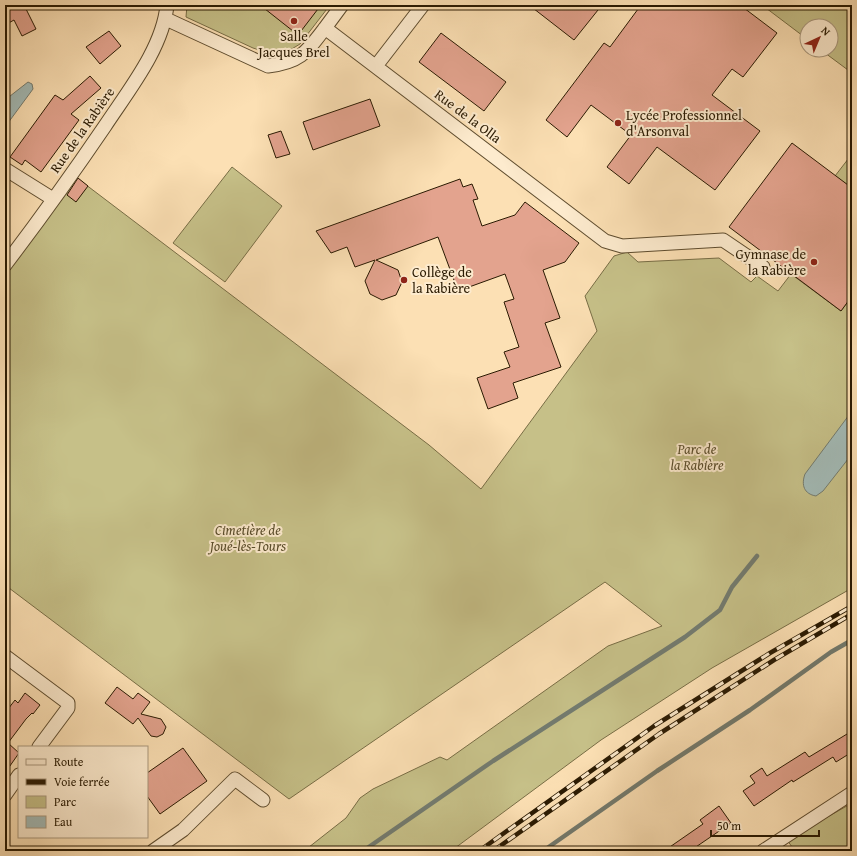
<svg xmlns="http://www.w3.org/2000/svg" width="857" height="856" font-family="'Gentium Book Plus',serif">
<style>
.green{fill:#c6c088;stroke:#786d45}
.water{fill:#a3bbb7;stroke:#737b6f}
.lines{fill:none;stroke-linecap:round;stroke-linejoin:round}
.stream{stroke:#737b6f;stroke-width:4.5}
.building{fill:#e3a38e;stroke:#2a1a02}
.street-casing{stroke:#5e4c2e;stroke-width:15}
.street{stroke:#fdebce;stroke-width:13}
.rail-casing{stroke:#2a1a02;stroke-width:4.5}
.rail{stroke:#fdebce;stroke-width:3;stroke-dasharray:9;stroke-linecap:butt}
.poi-dot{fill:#8f2418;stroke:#fdebce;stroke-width:1.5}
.labels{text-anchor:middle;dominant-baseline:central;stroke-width:4;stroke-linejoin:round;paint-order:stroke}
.poi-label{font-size:14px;fill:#2a1a02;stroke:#fdebce;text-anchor:start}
.street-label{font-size:14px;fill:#2a1a02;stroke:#fdebce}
.park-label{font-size:14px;font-style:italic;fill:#594c2a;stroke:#fdebce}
</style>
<rect width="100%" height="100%" fill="#fce0b4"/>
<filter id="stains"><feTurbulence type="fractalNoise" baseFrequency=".005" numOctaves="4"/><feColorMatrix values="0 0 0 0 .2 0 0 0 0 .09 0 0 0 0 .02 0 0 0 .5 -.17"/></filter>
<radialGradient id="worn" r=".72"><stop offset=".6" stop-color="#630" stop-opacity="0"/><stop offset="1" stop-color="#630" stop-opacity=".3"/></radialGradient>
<path class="green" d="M187,5H330L300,44L290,50L272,54L253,48L186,17Z
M762,5H852V73L821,50H831V26H807V39Z
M852,154V189L835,176Z
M232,167L282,206L225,282L173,243Z
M77,178L429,445L481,489L597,331L585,296L614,256L627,252L638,262L719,258L751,282L757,276L778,291L791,274L841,311L852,296V588L712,668L601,740L451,851H304L346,818L360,798L373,789L440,757L447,760L608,646L662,626L605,582L289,799L5,585V276Z
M852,803V851H795L787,840Z"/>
<path class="water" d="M28,82L32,84L33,89L5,127V100Z
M852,411V454L823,491L816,496C804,494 801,485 805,474Z"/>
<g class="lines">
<path class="stream" d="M363,851L493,761L685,637L720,610L732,587L757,556
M543,851L657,771L750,710L831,652L852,640"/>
</g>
<path class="building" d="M10,5H24L36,29L22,36L14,20L5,25V8Z
M260,5H321L298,35Z
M529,5H602L574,40Z
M641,5H740L777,33L743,77L732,69L712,95L760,131L715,190L657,147L629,184L607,167L631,135L591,105L567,137L546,120L604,43L610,47Z
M109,31L121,46L100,64L86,47Z
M441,33L506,82L484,111L419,62Z
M90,76L101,88L71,114L79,120L41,172L25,160L22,165L10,157L55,95L63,100Z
M370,99L380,126L313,150L303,122Z
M281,131L290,154L276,158L268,135Z
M792,143L852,188V296L841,311L729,227Z
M78,178L88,186L76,202L67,195Z
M460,179L463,187L472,184L478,199L473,200L482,226L515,215L525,202L579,243L565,262L543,270L560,318L545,323L561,367L513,383L518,398L488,409L477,378L510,367L504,352L519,347L504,302L514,299L505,274L458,291L438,237L376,260L398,270L402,282L396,295L382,300L370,294L365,281L375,260L355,267L347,247L331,253L316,231Z
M117,687L133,699L138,693L150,702L141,714L161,719L166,727L163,734L157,737L151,736L138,718L133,724L105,703Z
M25,693L40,705L33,714L32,713L26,719L8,743L19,753L5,773V713L15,700L18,703Z
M852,731V752L836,762L833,757L793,782L792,780L754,806L743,791L755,783L750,776L762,768L767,776L805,752L809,757Z
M183,748L207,781L160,814L147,796V773Z
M719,806L731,823L690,851H664L703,824L700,820Z"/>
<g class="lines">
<g class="street-casing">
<path id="street" d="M166,19L268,66C300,62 306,53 325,28L605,241L622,246L723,240L763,267
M325,28L342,5
M376,66L423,5
M5,169L53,199
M5,265C40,219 73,173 105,126C128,91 163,48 167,5
M5,656L68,703V708L39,747
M5,795L19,775
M153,851L183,830L235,779L263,800
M763,851L852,793"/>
</g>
<use href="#street" class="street"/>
<g class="rail-casing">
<path id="rail" d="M479,851L654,726L770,653L852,606
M493,851L659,734L774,660L852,614"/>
</g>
<use href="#rail" class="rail"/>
</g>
<g class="poi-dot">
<circle cx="294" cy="21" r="4"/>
<circle cx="618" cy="123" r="4"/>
<circle cx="814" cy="262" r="4"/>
<circle cx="404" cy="280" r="4"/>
</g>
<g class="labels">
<g class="poi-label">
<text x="294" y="36" text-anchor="middle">Salle<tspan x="294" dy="16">Jacques Brel</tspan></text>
<text x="626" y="115">Lycée Professionnel<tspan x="626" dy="16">d'Arsonval</tspan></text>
<text x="806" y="254" text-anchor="end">Gymnase de<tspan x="806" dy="16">la Rabière</tspan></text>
<text x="412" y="272">Collège de<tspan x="412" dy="16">la Rabière</tspan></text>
</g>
<g class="street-label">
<text transform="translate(468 116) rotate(37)">Rue de la Olla</text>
<text transform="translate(82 130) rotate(-55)">Rue de la Rabière</text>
</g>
<g class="park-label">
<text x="697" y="449">Parc de<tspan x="697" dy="16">la Rabière</tspan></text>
<text x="248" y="530">Cimetière de<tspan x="248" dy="16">Joué-lès-Tours</tspan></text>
</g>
</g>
<rect width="857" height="856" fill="none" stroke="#fce0b4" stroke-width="20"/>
<rect x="6" y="6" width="845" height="844" fill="none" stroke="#2a1a02" stroke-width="2"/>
<rect x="10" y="10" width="837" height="836" fill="none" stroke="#2a1a02"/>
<rect x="18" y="746" width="130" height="92" fill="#fdebce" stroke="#a9977c"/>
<rect x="26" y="759" width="20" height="6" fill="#fdebce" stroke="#a9977c"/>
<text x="54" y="766" font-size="12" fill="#2a1a02">Route</text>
<rect x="26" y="779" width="20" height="6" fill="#2a1a02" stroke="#a9977c"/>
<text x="54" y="786" font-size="12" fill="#2a1a02">Voie ferrée</text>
<rect x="26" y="796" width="20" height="12" fill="#c6c088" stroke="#a9977c"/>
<text x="54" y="806" font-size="12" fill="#2a1a02">Parc</text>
<rect x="26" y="816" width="20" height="12" fill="#a3bbb7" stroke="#a9977c"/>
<text x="54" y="826" font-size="12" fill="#2a1a02">Eau</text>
<g transform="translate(819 38) rotate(44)"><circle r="19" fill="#fdebce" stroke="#a9977c"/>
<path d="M0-3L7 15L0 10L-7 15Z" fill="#8f2418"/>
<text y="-6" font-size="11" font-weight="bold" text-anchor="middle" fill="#2a1a02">N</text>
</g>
<path d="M711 830v6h108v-6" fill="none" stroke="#2a1a02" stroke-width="2"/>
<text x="717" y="830" font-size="12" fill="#2a1a02" stroke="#fdebce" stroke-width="3" paint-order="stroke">50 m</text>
<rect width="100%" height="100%" filter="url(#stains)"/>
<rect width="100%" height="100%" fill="url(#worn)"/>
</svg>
